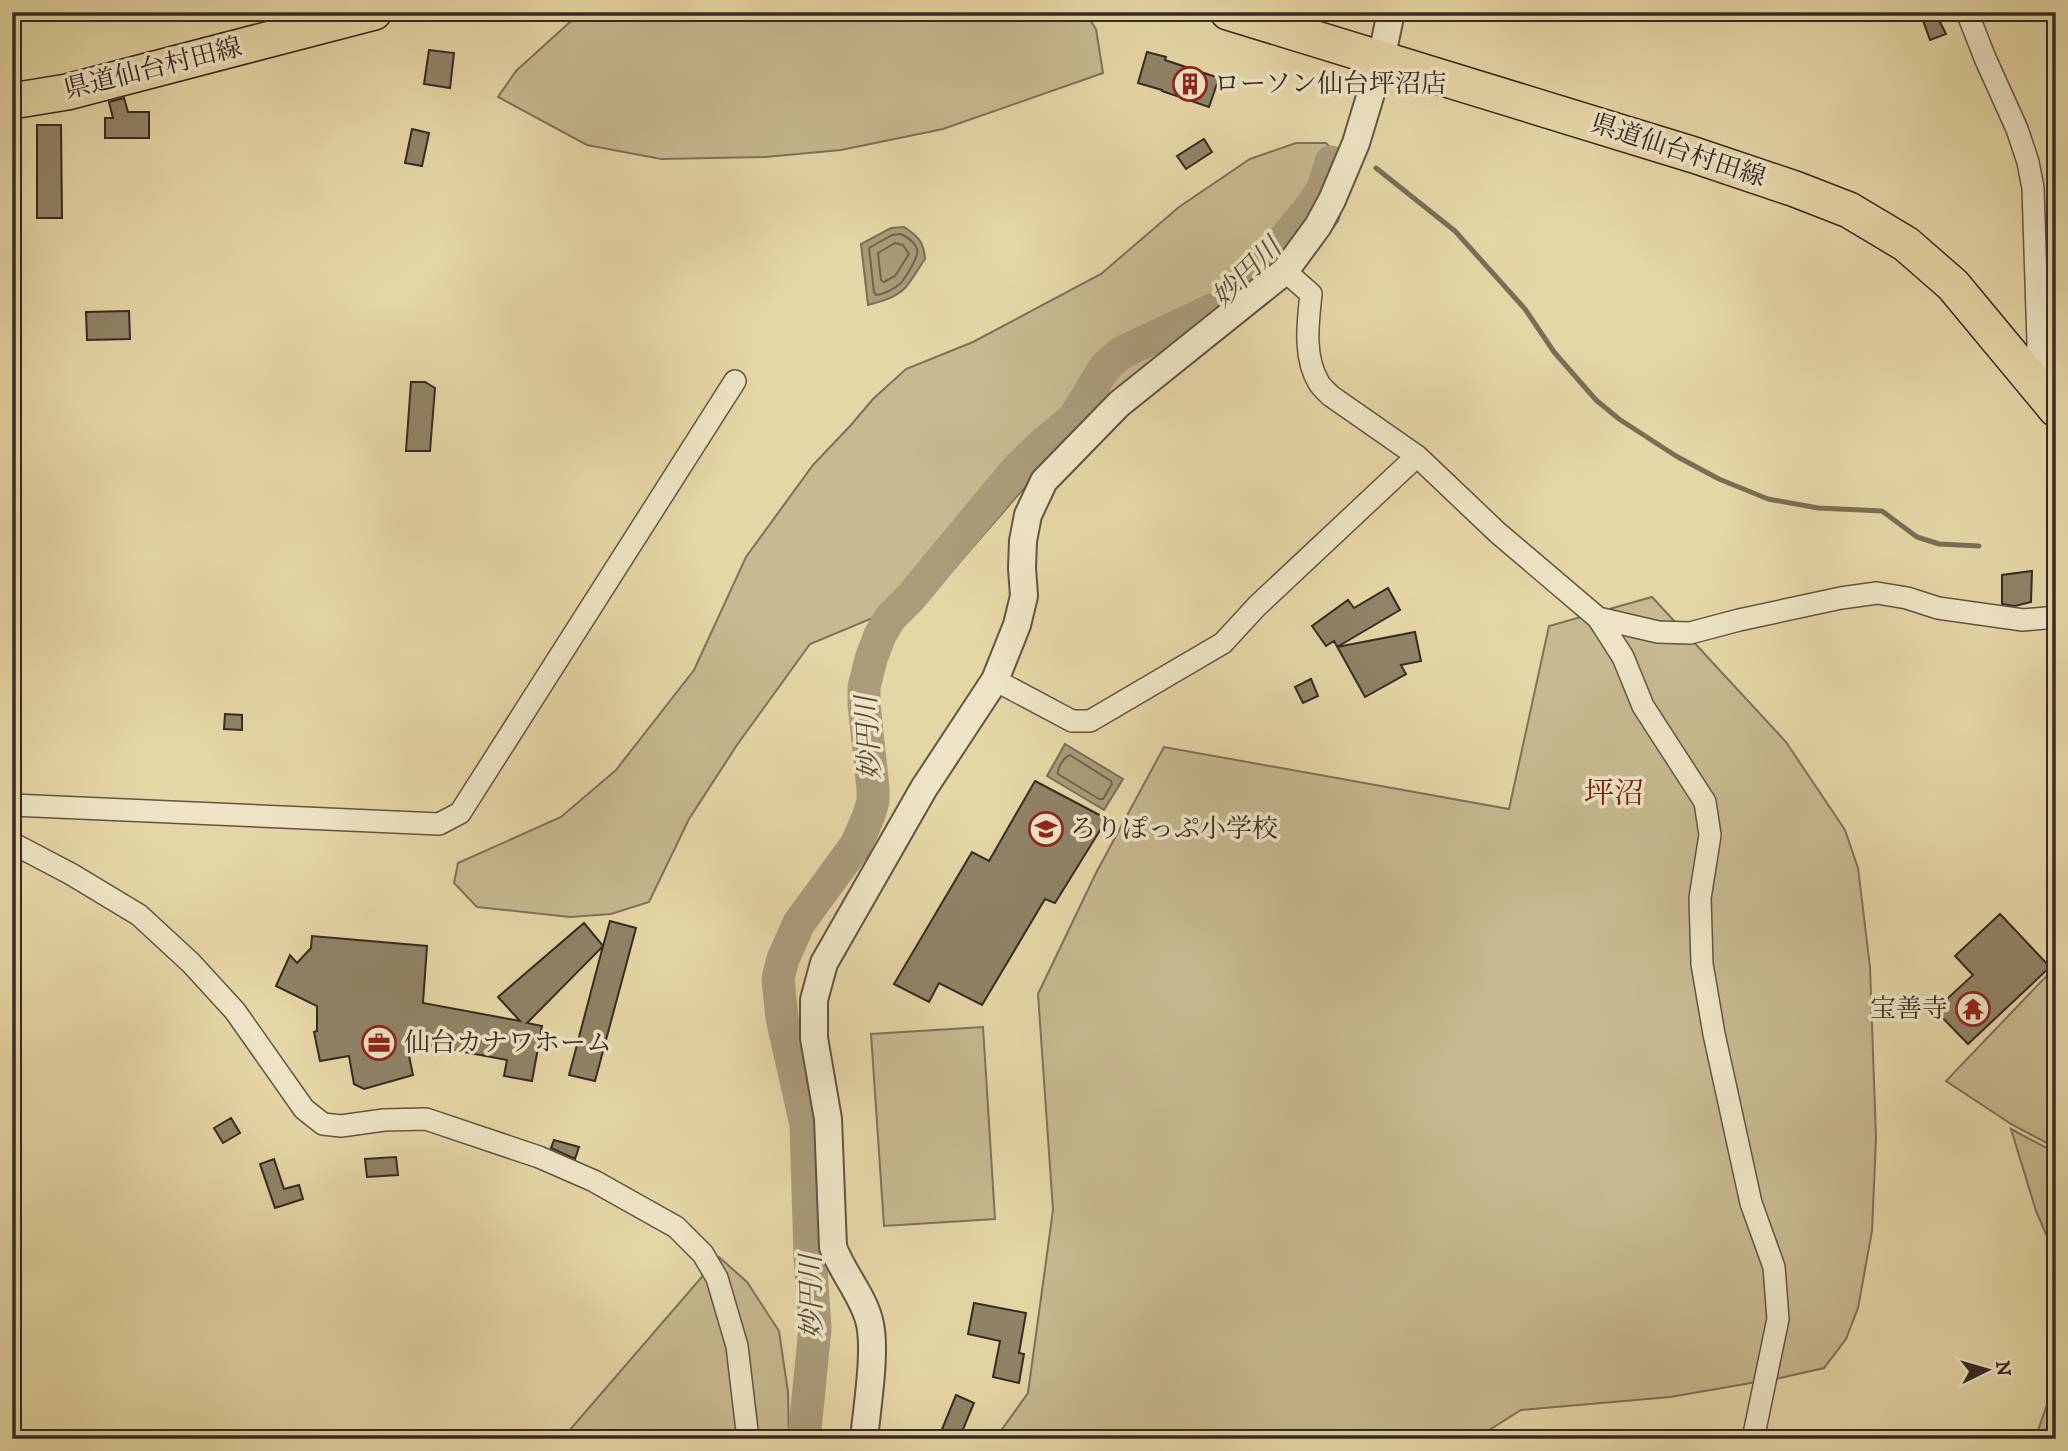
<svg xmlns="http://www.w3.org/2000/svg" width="2068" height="1451" font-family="'IM FELL DW Pica','Noto Serif JP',serif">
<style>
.green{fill:#c7b990;stroke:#7f715a;stroke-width:2}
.water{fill:#aa9b79;stroke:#7c6d57;stroke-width:2}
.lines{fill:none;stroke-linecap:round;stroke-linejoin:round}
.shore{stroke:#70624e;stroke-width:2}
.stream{stroke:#7c6d57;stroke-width:5}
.river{stroke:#aa9b79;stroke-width:33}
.building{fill:#918367;stroke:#372923;stroke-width:2}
.minor-casing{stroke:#625444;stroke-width:24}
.tertiary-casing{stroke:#625444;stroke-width:30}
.primary-casing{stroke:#372923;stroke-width:38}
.minor{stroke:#eee4c5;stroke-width:21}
.tertiary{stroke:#eee4c5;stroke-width:26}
.primary{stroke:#e5d6a6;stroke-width:35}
.labels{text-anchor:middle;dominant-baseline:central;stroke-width:7;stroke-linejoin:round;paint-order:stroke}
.street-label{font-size:26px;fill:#372923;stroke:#eee4c5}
.poi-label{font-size:26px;fill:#372923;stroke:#eee4c5;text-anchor:start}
.water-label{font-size:28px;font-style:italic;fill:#5a4b3d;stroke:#eee4c5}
.quarter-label{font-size:30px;fill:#7a1f14;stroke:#eee4c5}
</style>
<rect width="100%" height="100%" fill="#e5d6a6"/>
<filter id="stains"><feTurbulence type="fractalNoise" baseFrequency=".00286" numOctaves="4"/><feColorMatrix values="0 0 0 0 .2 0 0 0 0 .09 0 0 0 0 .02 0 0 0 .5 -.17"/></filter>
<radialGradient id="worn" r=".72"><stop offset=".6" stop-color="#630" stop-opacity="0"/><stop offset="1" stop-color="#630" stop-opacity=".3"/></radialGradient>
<path class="green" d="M581,12H1085L1096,29L1103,73L943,129L841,150L765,157L661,159L587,145L498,97L516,71Z
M1296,143H1326L1353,173L1338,221L1306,265L1257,281L1045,464L933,593L810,644L737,745L689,819L649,902L611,914L570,917L477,907L454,883L458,863L561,817L616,770L694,670L746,557L813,465L851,425L873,399L906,369L973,342L1101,274L1179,207L1250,159Z
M1652,597L1786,742L1845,830L1858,868L1870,967L1876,1138L1872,1231L1858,1308L1846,1339L1824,1368L1780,1378L1670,1397L1521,1410L1475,1439H995L1028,1393L1053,1210L1038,994L1096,873L1164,747L1509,809L1549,626Z
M2056,966V1148L2011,1124L1946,1081Z
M983,1027L995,1219L884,1226L871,1034Z
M2011,1129L2056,1153V1257L2036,1211Z
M719,1257L747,1282L779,1331L788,1392L789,1439H562Z
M2056,1379V1439H2035Z"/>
<path class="water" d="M904,227C918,236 924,242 925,259C920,266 910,283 905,288C895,298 882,301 868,305L861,244L891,228Z
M1065,744L1123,779L1104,810L1047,776Z"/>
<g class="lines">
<path class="shore" d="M901,234C907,237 915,242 917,249C920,255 905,278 901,283C894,289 884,294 876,295L874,292L869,248L892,235Z
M895,243L903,245L909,254L895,276L884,282L881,280L878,253Z
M1070,755L1111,781L1112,784L1103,799H1099L1058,774C1057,768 1064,757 1070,755Z"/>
<path class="stream" d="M1376,168L1455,231L1525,309L1554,352L1596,400L1619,419L1676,456L1719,479L1768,499L1818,508L1882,511L1917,537L1939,544L1979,546"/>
<path class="river" d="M804,1439L815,1328L810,1255L806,1125L782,1018L778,979L783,959L799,923L856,845L869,815L873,801V788L864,704V687L871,659L880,635L891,617L911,597L1017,469L1042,445L1074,418L1105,367L1121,353L1223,305L1286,237L1308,211L1323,189L1331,162"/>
</g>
<path class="building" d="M1920,12H1935L1946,34L1930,40Z
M429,50L454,53L450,88L424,84Z
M1147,52L1166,57L1165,60L1219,78L1209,107L1162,91V90L1138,83Z
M124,98L128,112H149V138H105V118H113L109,102Z
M37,125H61L62,218H37Z
M412,129L429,133L422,166L405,163Z
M1204,139L1212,152L1186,169L1177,156Z
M129,311L130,339L87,340L86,312Z
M411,382H425L435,388L430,451H406Z
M2032,571L2031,602L2015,606L2002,604V575Z
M1388,588L1400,610L1337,647L1415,632L1421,661L1401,665L1406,674L1365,697L1334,641L1326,646L1312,626L1348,600L1354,608Z
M1311,679L1318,696L1303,703L1295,687Z
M225,714L242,715V730L224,729Z
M1035,781L1107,819L1055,903L1045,899L982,1005L939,983L929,1002L894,984L972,852L989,861Z
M2000,914L2050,967L1968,1044L1935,1010L1973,975L1955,956Z
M610,921L636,928L595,1081L569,1075L603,946L527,1023L542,1026L532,1081L504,1076L507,1060L406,1041L413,1075L364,1089L354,1084L349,1056L320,1061L314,1032L317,1031V1006L276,986L290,955L297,963L311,948L312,936L427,946L423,1003L520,1021L498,997L584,923L603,946Z
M231,1118L240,1133L223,1143L214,1128Z
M554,1140L579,1147L575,1159L551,1148Z
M396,1157L398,1175L367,1177L365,1159Z
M274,1159L284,1189L299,1185L303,1199L275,1208L260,1164Z
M974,1303L1026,1313L1019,1353L1024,1354L1019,1383L993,1377L1000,1341L968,1334Z
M956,1395L974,1403L959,1439H938Z"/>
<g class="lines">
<g class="minor-casing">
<path id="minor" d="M1967,12L1985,58L2017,129L2028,162L2033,188L2038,343L2036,383
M1285,271L1311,294C1308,322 1303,357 1319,383C1322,388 1327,392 1331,396L1417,456L1498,533L1598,618L1623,657L1643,706L1705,802L1710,835L1700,898L1702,964L1714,1034L1751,1203L1774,1267L1778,1319L1753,1439
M1598,618L1658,632L1690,633L1739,620L1841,598L1877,593L1907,598L1938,608L2023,620L2056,617
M995,680L1072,721H1090L1223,643L1257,606L1417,456
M12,805L439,824L460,813L735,381
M12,843L71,874L139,915L191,963L235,1011L304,1109L323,1124L341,1126L384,1120L426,1119L539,1157L594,1181L676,1227L703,1254L717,1278L737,1346L748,1439"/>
</g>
<g class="tertiary-casing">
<path id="tertiary" d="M864,1439C867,1407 877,1348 869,1320C862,1294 842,1272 833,1247L828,1119L814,1038V1000L824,963L924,788L995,680L1017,625L1024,596L1022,568L1023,541L1028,515L1044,481L1119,404L1285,271L1318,226L1332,200L1356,143L1381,60L1391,12"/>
</g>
<g class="primary-casing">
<path id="primary" d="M1228,12L1694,155L1795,189L1849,210L1906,244L1953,285L2056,409
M12,101L67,92L374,12"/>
</g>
<use href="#minor" class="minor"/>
<use href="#tertiary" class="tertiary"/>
<use href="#primary" class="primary"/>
</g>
<defs>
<g id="building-ring" transform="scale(1.75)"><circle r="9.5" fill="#eee4c5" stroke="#8f2418" stroke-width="1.5"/><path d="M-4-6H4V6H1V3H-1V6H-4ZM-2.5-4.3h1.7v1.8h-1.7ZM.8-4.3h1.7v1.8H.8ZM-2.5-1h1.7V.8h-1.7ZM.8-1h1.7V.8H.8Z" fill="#8f2418"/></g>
<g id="school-ring" transform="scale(1.75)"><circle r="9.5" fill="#eee4c5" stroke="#8f2418" stroke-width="1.5"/><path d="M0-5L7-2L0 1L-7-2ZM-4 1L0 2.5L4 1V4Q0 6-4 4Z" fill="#8f2418"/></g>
<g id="temple-ring" transform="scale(1.75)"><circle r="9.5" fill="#eee4c5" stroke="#8f2418" stroke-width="1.5"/><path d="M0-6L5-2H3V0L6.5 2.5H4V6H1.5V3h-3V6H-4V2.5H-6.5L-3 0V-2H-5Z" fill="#8f2418"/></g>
<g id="office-ring" transform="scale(1.75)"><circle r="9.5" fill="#eee4c5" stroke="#8f2418" stroke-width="1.5"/><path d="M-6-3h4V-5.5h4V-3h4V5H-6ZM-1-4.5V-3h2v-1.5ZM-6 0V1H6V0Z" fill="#8f2418"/></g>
</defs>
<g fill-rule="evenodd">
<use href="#building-ring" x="1190" y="84"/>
<use href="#school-ring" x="1046" y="829"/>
<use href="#temple-ring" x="1973" y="1009"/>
<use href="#office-ring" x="379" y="1043"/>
</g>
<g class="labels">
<g class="street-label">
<text transform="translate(153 69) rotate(-14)">県道仙台村田線</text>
<text transform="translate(1678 151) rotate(18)">県道仙台村田線</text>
</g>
<g class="poi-label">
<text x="1214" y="84">ローソン仙台坪沼店</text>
<text x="1070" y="829">ろりぽっぷ小学校</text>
<text x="1948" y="1009" text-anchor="end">宝善寺</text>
<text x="404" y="1043">仙台カナワホーム</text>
</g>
<g class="water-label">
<text transform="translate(1247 273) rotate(-45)">妙円川</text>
<text transform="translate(869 738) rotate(-93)">妙円川</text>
<text transform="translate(812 1297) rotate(-91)">妙円川</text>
</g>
<g class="quarter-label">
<text x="1614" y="794">坪沼</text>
</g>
</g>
<rect width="2068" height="1451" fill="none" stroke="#e5d6a6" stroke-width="42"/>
<rect x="14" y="14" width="2040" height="1423" fill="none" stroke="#372923" stroke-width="3.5"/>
<rect x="21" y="21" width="2026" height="1409" fill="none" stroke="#372923" stroke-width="2"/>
<g transform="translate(1987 1370) rotate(85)" stroke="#eee4c5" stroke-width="5" paint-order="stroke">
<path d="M0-5L12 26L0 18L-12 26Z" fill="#372923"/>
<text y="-10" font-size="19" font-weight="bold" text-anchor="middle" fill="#372923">N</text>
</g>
<rect width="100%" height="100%" filter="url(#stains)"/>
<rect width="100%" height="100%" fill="url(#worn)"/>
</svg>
